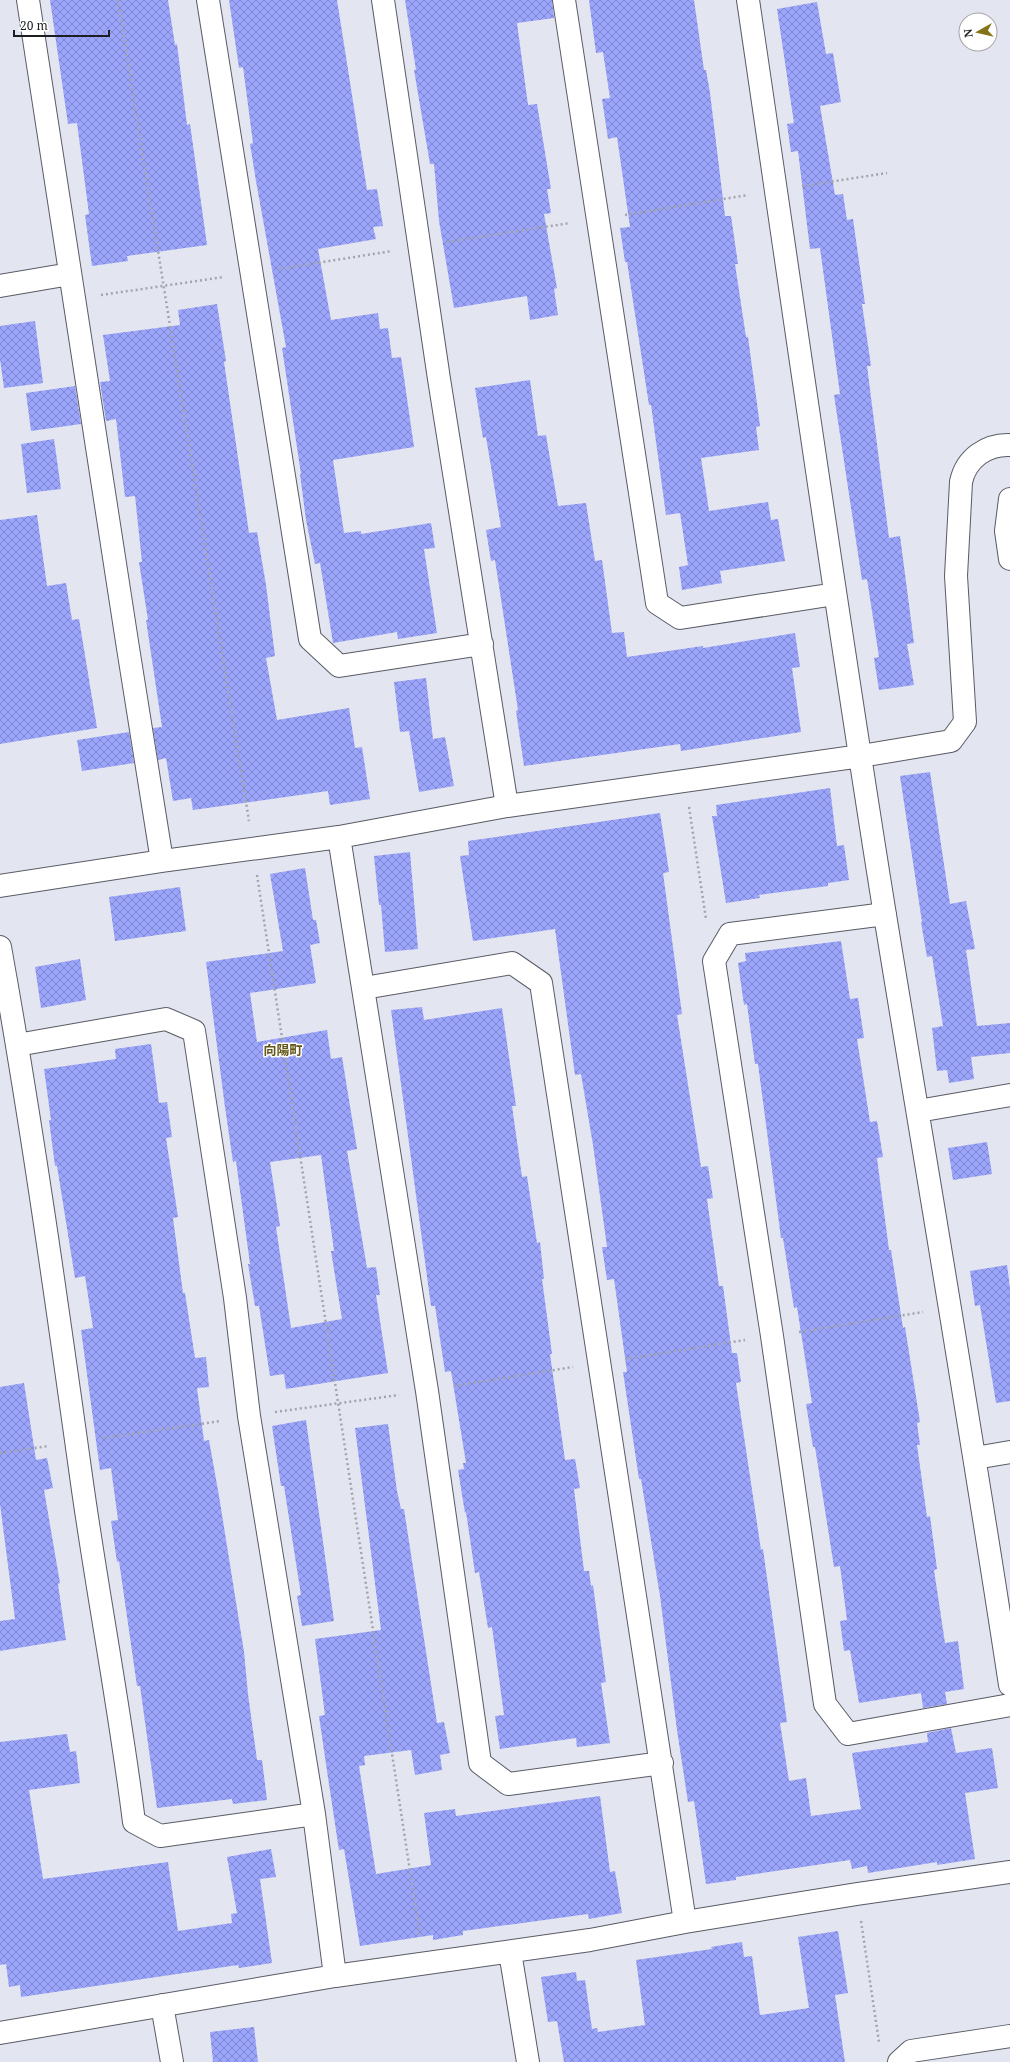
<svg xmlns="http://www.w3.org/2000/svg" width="1010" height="2062" font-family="'Noto Serif','Noto Sans JP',serif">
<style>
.building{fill:url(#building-cross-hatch);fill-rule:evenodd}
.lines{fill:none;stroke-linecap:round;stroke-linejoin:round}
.minor-casing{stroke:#595b65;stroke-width:24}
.path{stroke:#a2a4ad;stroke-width:2.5;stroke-dasharray:2 3;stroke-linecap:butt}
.minor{stroke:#fff;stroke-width:22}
.labels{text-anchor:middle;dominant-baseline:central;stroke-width:3;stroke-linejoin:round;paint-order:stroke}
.quarter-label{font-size:13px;font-weight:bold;fill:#625619;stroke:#fff}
</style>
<defs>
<pattern id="building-cross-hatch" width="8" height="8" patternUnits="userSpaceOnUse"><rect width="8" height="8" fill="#9ba5fc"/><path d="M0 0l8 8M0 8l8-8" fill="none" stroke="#7e86cc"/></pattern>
</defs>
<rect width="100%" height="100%" fill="#e3e5f1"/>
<path class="building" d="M50,0H168L175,45L177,44L187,125L190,124L207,245L127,256L128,261L92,266L85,215L89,214L77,123L68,124Z
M229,0H337L367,190L377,189L383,226L373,227L376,239L318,249L331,320L378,313L380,329L388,328L392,358L401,357L414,447L333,460L344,533L361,531V534L431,523L435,548L424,549L437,633L398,639L397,632L333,643L320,563L315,564L306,520L300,474H301L282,348L286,347L256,181L250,144L253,143L243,67L239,68Z
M405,0H552L554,18L517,23L528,105L537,104L551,189H547L551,213L544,214L557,288L554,289L558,315L530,320L527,296L454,308L439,221L434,164H430L414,70H416Z
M589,0H694L704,70H706L710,93L725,216H731L738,264H735L746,337H748L760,426L756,427L759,450L701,458L709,511L768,502L771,520L778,519L785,561L720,571L722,583L682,590L679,567L688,565L680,513L666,515L651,405H649L627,262H625L620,228L630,227L617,137L608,139L602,99L610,98L603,52L596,53Z
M817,2L826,54L833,53L841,102L820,106L835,195L843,194L847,220L853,219L865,304H862L871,366H867L889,538L900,536L914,643L907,644L914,685L879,690L874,658L879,657L867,579L862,580L834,395L840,394L820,248L810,249L798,151L791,152L787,124L794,123L777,9Z
M217,304L226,361L224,362L249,533L257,532L266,585L275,656L266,658L277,720L349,708L355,748L362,747L370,799L330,805L328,791L193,810L191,798L173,801L166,758L158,760L153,728L162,727L146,620H148L139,562H142L135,496L125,497L116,419L106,421L100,382L110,381L103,335L180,325L178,310Z
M35,321L43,383L4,388L0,359V326Z
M530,380L538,436L546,435L558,506L586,503L595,561L602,560L612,633L624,632L627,657L703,646V648L795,633L800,667L792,668L801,732L681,751L680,744L524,766L516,711L518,710L495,560L491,561L486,530L501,527L486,437L483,438L475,388Z
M75,386L81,424L31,431L26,393Z
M54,439L61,489L27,493L21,444Z
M37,515L47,586L66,583L72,620L79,619L97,728L0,744V520Z
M426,678L433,739L445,737L454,786L419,792L409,731L400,732L394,682Z
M129,732L134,763L82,771L77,740Z
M930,772L950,904L966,901L975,949L966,950L977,1026L1010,1023V1053L971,1057L974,1079L949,1083L947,1070L937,1071L932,1028L943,1026L932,956L927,957L921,922H922L900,776Z
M830,788L837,846L844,845L849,880L828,883V886L759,895L760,898L726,903L712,816H717L716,805Z
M660,813L669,872L663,873L682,1014L677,1015L701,1167L708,1166L713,1198L707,1199L719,1286H723L732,1353H737L741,1382L736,1383L761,1550L763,1549L787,1722L780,1723L789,1781L806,1778L811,1816L861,1809L852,1753L928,1742L927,1733L951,1728L956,1753L992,1748L998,1788L965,1793L975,1859L937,1865V1862L868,1873L867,1866L852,1869L850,1860L736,1877V1880L706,1884L694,1801L688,1802L677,1730L660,1596L641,1479H639L623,1372H627L614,1279L607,1280L602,1247H607L593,1145L581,1074L575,1075L555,929L473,941L460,856L469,855L468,841Z
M410,852L418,949L385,952L381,905H379L374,856Z
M305,868L313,920H316L320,943L310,945L316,983L250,993L257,1042L327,1030L331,1059L342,1057L357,1149L347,1151L367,1268L376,1267L380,1295H376L388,1373L286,1389L284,1374L270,1376L259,1306H255L248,1264H250L236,1161L233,1162L225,1107L206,962L283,951L270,874ZM321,1155L334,1251H331L342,1319L291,1328L276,1227L280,1226L270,1162Z
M180,887L186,931L115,941L109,897Z
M841,941L850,999L858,998L864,1038L857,1039L870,1122L877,1121L883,1157L877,1158L889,1250H891L903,1328L905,1327L920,1422L917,1423L920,1445H917L927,1517L930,1516L937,1569L934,1570L945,1643L958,1641L964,1689L945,1692L947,1704L923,1708L921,1693L859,1703L850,1650L844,1651L840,1621L847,1620L840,1566L834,1567L815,1447H813L806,1404L812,1403L797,1307L794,1308L783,1238H781L758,1064H755L747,1004L744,1005L738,963L746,961L745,953Z
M80,959L86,1000L41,1008L35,967Z
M422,1007L424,1020L502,1008L516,1106H512L522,1177L527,1176L537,1243L540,1242L544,1279H542L552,1354H550L565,1460L575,1459L580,1488L574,1489L584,1571H589L591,1586L593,1585L606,1682L601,1683L610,1743L577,1747L576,1738L500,1749L495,1716L504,1715L492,1627L488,1628L479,1572L475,1573L466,1512L465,1513L458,1470L464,1469L463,1463H466L451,1371L445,1372L435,1306H431L391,1010Z
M151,1044L159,1103L167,1102L172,1137L166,1138L178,1217L173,1218L183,1293H185L195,1358L206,1357L209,1387L197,1388L204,1441L209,1440L219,1496L244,1652L248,1694L257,1760H262L267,1800L233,1804L232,1799L157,1808L140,1686H137L119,1561L117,1562L111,1521L118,1520L111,1468L100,1470L81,1330L93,1328L85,1276L75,1278L57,1166H55L49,1120H51L44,1069L116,1059L115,1049Z
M987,1142L992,1174L953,1180L948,1148Z
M1007,1265L1010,1288V1401L996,1403L980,1305L975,1306L970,1271Z
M24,1383L36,1460L47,1458L53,1488L44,1490L60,1583L58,1584L66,1640L0,1651V1621L15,1619L0,1504V1387Z
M306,1420L334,1621L302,1626L297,1596L301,1595L284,1486H281L272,1426Z
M388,1424L397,1491L401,1509H404L437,1723L444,1722L450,1753L440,1755L442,1770L415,1775L411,1750L364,1756L365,1765L359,1766L376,1874L431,1865L424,1813L455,1809L456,1816L600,1796L610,1872L615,1871L622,1913L589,1919L588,1914L463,1931V1935L433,1940V1935L360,1946L344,1849L339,1850L327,1771L319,1716L325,1715L315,1639L381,1630L355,1428Z
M67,1734L70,1752L76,1751L80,1783L29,1790L43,1879L168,1862L178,1931L232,1923L231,1914L237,1913L227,1857L271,1849L276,1877L260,1879L272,1963L239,1968L238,1965L21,1997L20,1985L9,1987L6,1964L0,1965V1742Z
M838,1931L848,1993L835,1995L845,2062H564L557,2021L548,2022L541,1977L576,1972L577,1981L585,1980L592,2029L597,2028L598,2032L645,2025L636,1960L712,1949L711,1947L742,1942L744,1957L752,1956L760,2015L809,2008L798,1937Z
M254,2027L258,2062H213L210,2032Z"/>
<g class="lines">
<g class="minor-casing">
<path id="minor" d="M28,0L128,648L162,861
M208,0L310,639L339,666L482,644
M383,0L439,379L507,806
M564,0L657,603L680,618L835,594
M748,0C793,305 836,611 885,915C927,1172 971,1428 1010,1685
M0,286L70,274
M1010,499L1006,531L1010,559
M339,837L427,1391L480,1763L508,1784L662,1763
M0,886L162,861L339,837L507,806L861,756L951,741L965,722L956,576L961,482C966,458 987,444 1010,445
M885,914L730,934L714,961L772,1336L825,1704L848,1734L1010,1705
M0,947C32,1125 57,1304 82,1483C98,1597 120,1709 134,1822L160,1836L314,1814
M364,988L512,963L541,983L685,1922
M17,1045L166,1019L194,1031L235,1298L249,1416L314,1814L335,1976
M918,1111L1010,1095
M975,1458L1010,1452
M510,1952L528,2062
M162,2005L172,2062
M0,2033L335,1976L590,1940L685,1922L857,1894L1010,1872
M899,2062L911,2051L1010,2036"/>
</g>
<path class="path" d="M118,0L249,821
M802,186L887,173
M625,215L748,195
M447,242L570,223
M279,269L392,251
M101,295L224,277
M689,807L706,919
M257,875L420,1936
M799,1332L923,1312
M625,1359L745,1340
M454,1386L573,1367
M275,1412L399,1395
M103,1438L221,1421
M0,1453L49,1446
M861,1921L879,2042"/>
<use href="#minor" class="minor"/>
</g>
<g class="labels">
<g class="quarter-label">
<text x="283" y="1050">向陽町</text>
</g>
</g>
<g transform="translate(978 32) rotate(262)"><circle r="19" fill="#ffffff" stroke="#a5a5a7"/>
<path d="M0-3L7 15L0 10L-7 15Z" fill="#857417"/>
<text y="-6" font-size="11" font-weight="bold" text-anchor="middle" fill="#1d1e22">N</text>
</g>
<path d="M14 30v6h95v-6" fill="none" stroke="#1d1e22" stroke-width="2"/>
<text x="20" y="30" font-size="12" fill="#1d1e22" stroke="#ffffff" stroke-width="3" paint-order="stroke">20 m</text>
</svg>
